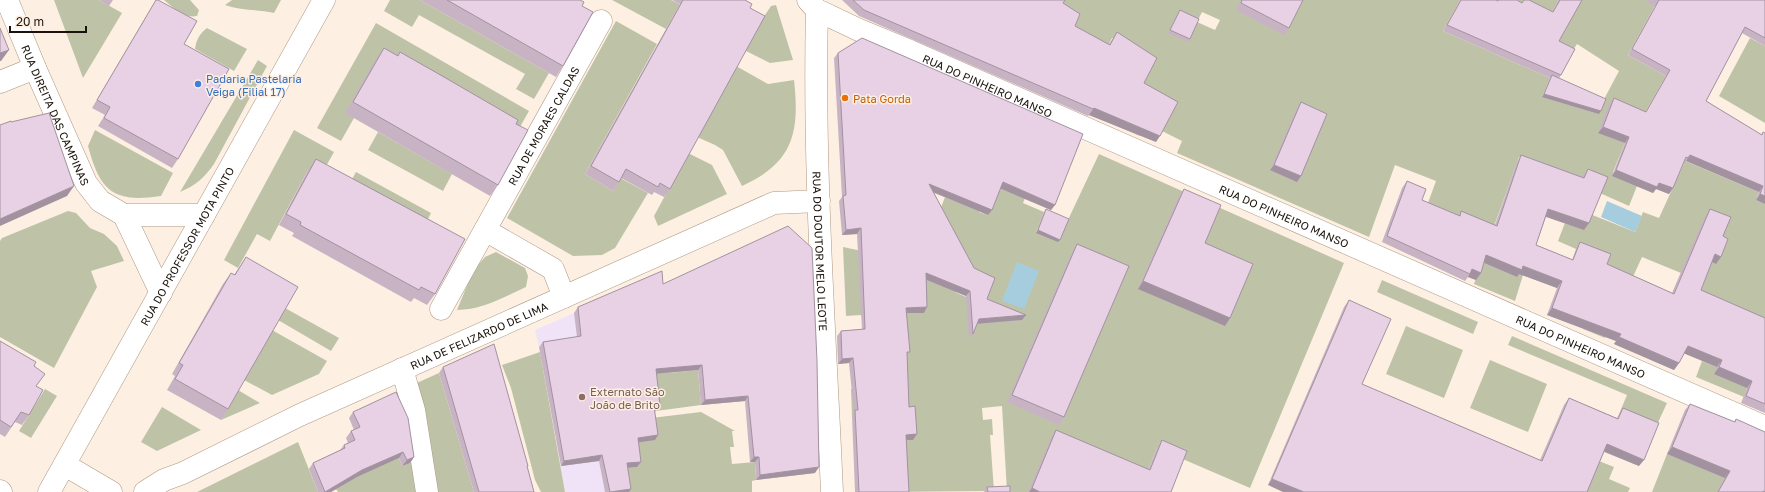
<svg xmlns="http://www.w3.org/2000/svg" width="1765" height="492" font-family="'Golos Text',sans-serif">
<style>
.education{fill:#f0e3f7}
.green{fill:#bec3a8;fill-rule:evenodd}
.water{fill:#a6cddd}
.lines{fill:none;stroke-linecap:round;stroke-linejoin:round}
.minor-casing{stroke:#ad9883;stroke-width:23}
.minor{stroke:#fff;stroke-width:22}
.wall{fill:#c8b3c5}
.shaded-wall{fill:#a292a0}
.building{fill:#e8d0e5;stroke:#a292a0}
.shop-dot{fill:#3f7fe0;stroke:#fdf0e2;stroke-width:1.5}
.food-dot{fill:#e8710a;stroke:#fdf0e2;stroke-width:1.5}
.education-dot{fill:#8d6e63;stroke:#fdf0e2;stroke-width:1.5}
.labels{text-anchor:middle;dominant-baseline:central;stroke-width:3;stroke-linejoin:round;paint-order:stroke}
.shop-label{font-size:11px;fill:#366cbe;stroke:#fdf0e2;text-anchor:start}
.street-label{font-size:11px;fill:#1a120b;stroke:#fdf0e2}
.food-label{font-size:11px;fill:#c56008;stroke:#fdf0e2;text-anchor:start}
.education-label{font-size:11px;fill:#785e54;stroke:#fdf0e2;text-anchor:start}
</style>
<rect width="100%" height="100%" fill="#fdf0e2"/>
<path class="education" d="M604,300L627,492H565L542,358L535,330Z"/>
<path class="green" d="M54,0H99L122,13L83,78Z
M164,0H190L199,10L197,16C184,19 173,7 164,0Z
M232,0H281L274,13C258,9 241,11 225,5Z
M390,0H420L549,73L534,99L516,89L525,74L419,15L412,27L384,11Z
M612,0H671L680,4L666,29Z
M1049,0H1460L1443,31L1550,78L1542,97L1603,101L1619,71L1577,44L1570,55L1555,47L1581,0H1658L1628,55L1666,76L1642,118L1610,104L1599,132L1625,143L1613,172L1637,186L1629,206L1519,157L1492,232L1425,211L1436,181L1395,165L1369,237L1177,153L1182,141L1162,131L1158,100L1140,136L1119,127L1153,63L1112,38L1105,51L1070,32ZM1202,12L1220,20L1215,30L1197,22Z
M1501,0H1558L1549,19Z
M776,5L793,60L770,63L744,50L759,24L771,6Z
M616,21L657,44L585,174L613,191L620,178L648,193L615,248L602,255L573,256L507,218Z
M376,23L529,111L516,134L354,118L341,141L317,128Z
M207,28L247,49L234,71L195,49C196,40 200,33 207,28Z
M1750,38L1765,46V123L1719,96Z
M258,60L267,66L214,164C205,177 195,186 180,192Z
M736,66L768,84L794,80C800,133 793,163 742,186L723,150L715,145L697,137Z
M981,106L979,212L988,215L999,188L1025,198L1023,203L1044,212L1036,233L1067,222L1099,154L1344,263L1250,488L1157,448L1139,492H1007L1002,406L982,408L983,420L992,419L993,435H990L994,491L881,492L852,416L851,389L891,386L861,315L846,316L843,247L919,263L957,293L983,304L965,272L934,225Z
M95,130L173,173L161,196C114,203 100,192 88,146Z
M294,130L334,152L320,177L308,170L270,241L257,234L238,268L224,260Z
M378,132L452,174L443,191L368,150Z
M688,153L712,165L727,194L658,226L654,216Z
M1685,161L1759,192L1756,200L1765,204V327L1716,320L1681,273L1642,257L1605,338L1583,329L1602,280L1576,249L1558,241L1568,215L1590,214L1635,232L1643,212L1659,218Z
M356,172L431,213L422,231L346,190Z
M68,211L76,213L90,228L104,234L117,246L124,261L91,271L97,287L54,368L0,337V241L2,238Z
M496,252L525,268L528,276L526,287C504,297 482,310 457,310L473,271L485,257Z
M1482,262L1517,277L1518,273L1523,275L1515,301L1474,284Z
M1382,280L1478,322L1473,334L1377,292Z
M285,308L339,338L331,351L278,320Z
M1406,326L1463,350L1444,398L1386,374Z
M272,330L327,361L319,374L272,395L244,380Z
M1512,336L1667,403L1655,429L1619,414L1627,395L1508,345Z
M665,348L668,373L698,370L701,405L656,411L640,355Z
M540,352L565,492H541L535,480L511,388L502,365Z
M1490,360L1547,384L1528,432L1470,408Z
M1702,361L1717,367L1747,388L1744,397L1696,377Z
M439,373L474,492H338L336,489L352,479L399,458L402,466L420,459L390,395Z
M45,389L57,396L31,438L19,431Z
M238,390L260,403L221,420Z
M162,407L201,430L157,451L141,442Z
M701,412L735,431H732L734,447H730L732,464L755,462L756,480L752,481V492H627L624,468L637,467L634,443L651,418Z
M1745,436L1722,492H1652L1667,454L1708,470Z
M298,442L318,492H197Z
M1599,461L1614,467L1609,479L1630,488L1628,492H1585Z"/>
<path class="water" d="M1607,201L1642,216L1635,232L1601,217Z
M1017,262L1039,271L1024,309L1002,301Z"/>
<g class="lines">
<g class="minor-casing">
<g id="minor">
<path id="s1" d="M7,0L35,68L86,183L100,201L124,215H204"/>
<path id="s2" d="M808,0L817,10L859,30L910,51L1765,427"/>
<path id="s3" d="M817,10C813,171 825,332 832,492"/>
<path d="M0,82L35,68"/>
<path d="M124,215L161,293"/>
<path id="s4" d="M564,297L553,269L485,230L601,21"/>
<path d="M441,309L485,230"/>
<path d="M402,369L414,410L427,492"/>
<path d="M65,465L111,492"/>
<path d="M0,491L1,492"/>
<path id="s5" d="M49,492L324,0"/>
<path id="s6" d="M145,492L164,480L183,473L300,415L774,203L819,201"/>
</g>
</g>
<use href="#minor" class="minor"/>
</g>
<path class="wall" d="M99,0H113L109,6Z
M156,0L184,44L178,159L172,168L98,126L105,115L92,108L151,8Z
M420,0H580L582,6L563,66L556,77Z
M672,0H745L750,8L670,189L664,197L654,192L652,195L621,178L613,191L585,174L680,4Z
M842,0H1065L1063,3L1075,26L1109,44L1117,32L1144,83L1156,142L1089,115L1088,116L859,16Z
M1241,0H1303L1289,28L1284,35L1236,10Z
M1460,0H1496L1497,1L1498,0H1517L1522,3L1524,0L1552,12L1558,0H1582L1559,41L1561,75L1559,78L1599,114L1542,97L1550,78L1443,31Z
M1645,0H1765V46L1742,33L1706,101L1761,135L1763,132L1765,204L1756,200L1759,192L1686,161L1684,164L1683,163L1673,188L1669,194L1656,189L1653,193L1612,176L1625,143L1598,133L1609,104L1614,98L1646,112L1666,76L1628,55L1655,6Z
M1180,10L1190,39L1188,42L1168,33Z
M384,48L398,55L400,52L516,124L498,185L490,196L345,113L376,59Z
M838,53L1055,205L1051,210L1000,188L988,215L934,193L987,299L1026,315L1022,320L977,324L973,334L969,339L966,296L926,280L924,313H906L910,352L907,356L909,407L913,440H906L909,492H855L852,416L854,413L849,363L838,364L837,336L841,331L862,329L857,234L842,235L839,201L842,197L834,58Z
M1301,102L1297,182L1270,170L1297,108Z
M1521,155L1582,177L1588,169L1584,230L1546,217L1536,245L1572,260L1576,249L1580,242L1607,264L1672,293L1705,216L1710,209L1723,236L1716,264L1712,262L1701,290L1765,318V413L1741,403L1747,388L1714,374L1717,367L1684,353L1679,363L1674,370L1614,344L1616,341L1547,315L1557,288L1519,274L1517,277L1484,263L1476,280L1468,277L1465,281L1382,242L1402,188L1407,181L1422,200L1458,216L1461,211L1495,225L1517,162Z
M316,159L435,294L427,305L414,298L411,302L292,236L294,233L279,225L308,170Z
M1184,189L1230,318L1225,326L1138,289L1179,196Z
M1046,209L1060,240L1058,242L1036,233L1044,212Z
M1077,244L1064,417L1059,425L1007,402L1072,252Z
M246,257L228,409L221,420L167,390L175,376L172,374L223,284L231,273L234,275Z
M663,284L815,473L756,480L755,462H750L745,401L701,405L698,370L656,374L660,405L656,411H655V440L638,443L637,467L628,468L629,492H605L599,461L561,466L539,347L543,342L577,337L574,313L578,307Z
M1349,300L1362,384L1540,460L1564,405L1569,398L1617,418L1619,414L1623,408L1639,466L1604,452L1587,492L1268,485L1344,307Z
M0,341L34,366L36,386L29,415L22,425L15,422L5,437L0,434Z
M443,367L527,467L534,492H474L439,373Z
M1690,404L1734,422L1736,419L1765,492H1717L1725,478L1667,454L1685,410Z
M353,412L414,457L410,463L402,466L399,458L357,477L331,492H318L309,469L313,463L340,450L344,445L348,443L346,438L351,431L354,430L349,418Z
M1056,430L1148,470L1157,448L1162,440L1171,492H1028L1051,438Z
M987,487L1010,492H984Z"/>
<path class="shaded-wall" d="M9,50L1,61H0V53Z
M1544,94L1601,111L1599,114L1542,97Z
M1094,108L1160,136L1156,142L1089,115Z
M1603,127L1629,137L1625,143L1598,133Z
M1690,155L1763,186L1759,192L1686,161Z
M1274,165L1301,176L1297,182L1270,170Z
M1616,170L1659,183L1673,188L1669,194L1656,189L1653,193L1612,176Z
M1003,182L1055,205L1051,210L999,188Z
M929,184L992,210L988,215L926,189Z
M74,186L67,196L0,226V219Z
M1760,194L1765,196V204L1756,200Z
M1548,209L1589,223L1584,230L1544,216Z
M861,228L857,234L842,235L846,230Z
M1038,230L1060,240L1058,242L1036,233Z
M1715,254L1721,257L1716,264L1710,261Z
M1486,255L1523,266L1562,281L1557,288L1519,274L1517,277L1482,262Z
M1472,269L1481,273L1476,280L1468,277Z
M926,273L970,291L966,296L922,278Z
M1143,281L1230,318L1225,326L1138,289Z
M927,307L924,313H902L906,308Z
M1552,308L1621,334L1616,341L1547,315Z
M1026,315L1022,320L975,324L979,319Z
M1619,337L1679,363L1674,370L1614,344Z
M1688,346L1722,360L1717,367L1683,353Z
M853,358L849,363L838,364L842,359Z
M702,365L698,370L652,374L656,369Z
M1719,367L1752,381L1747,388L1714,374Z
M748,396L745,401L701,405L705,400Z
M660,405L656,411H651L654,406Z
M917,434L913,440H902L906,435Z
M658,435L655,440L634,443L638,438Z
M1607,444L1644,460L1639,466L1603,451Z
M1672,447L1730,471L1725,478L1667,454Z
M403,452L399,458L357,477L331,492H325L362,470Z
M602,455L599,461L561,466L564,461Z
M414,457L410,463L402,466L407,460Z
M754,457H759L755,462H750Z
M641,462L637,467L624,468L627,463Z
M819,467L815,473L756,480L760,475Z
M1272,479L1304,492H1283L1268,485Z
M1032,488L1040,492H1029Z
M631,489L629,492H610Z"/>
<path class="building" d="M156,0H158L197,21L184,44L229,69L178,159L104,118L110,107L97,100Z
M447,0H580L584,2L582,6L593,12L563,66Z
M683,0H745L752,4L750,8L765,16L670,189L660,183L658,187L626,169L619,182L591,166Z
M853,0H1065L1063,3L1080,14L1075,26L1110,45L1117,32L1157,58L1144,83L1178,102L1160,136L1094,108L1093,109L864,10Z
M1242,0H1303L1289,28L1241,3Z
M1461,0H1496L1498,1V0H1517L1522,3L1524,0H1529L1553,12L1560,0H1582L1559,41L1575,49L1561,75L1447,25Z
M1659,0H1765V38L1745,27L1706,101L1762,135L1763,132L1765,133V196L1760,194L1763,186L1690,155L1688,158L1686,157L1673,188L1659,183L1657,187L1616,170L1629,137L1603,127L1614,98L1646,112L1670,70L1632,49Z
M1180,10L1199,19L1190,39L1170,30Z
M0,28L9,50L0,53Z
M862,38L1083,134L1055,205L1003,182L992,210L929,184L974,268L995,278L987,299L1026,315L979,319L973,334L970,291L926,273L927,307L906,308L910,352H907L909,407L915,406L917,434L906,435L909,492H859L855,410H858L853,358L842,359L841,331L865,329L861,228L846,230L843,196L846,195L838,53Z
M384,48L398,56L400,52L444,77L518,120L516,124L528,130L498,185L353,102Z
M1552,75L1606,99L1601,111L1544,94Z
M1301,102L1327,114L1301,176L1274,165Z
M49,113L74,186L0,219V125L11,121V122Z
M1521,155L1584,178L1588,169L1608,177L1589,223L1548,209L1536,245L1573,260L1580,242L1611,254L1607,264L1674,294L1710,209L1731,217L1723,236L1728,239L1721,257L1715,254L1701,290L1765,318V404L1746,396L1752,381L1719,367L1722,360L1688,346L1679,363L1619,337L1621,334L1552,308L1562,281L1523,266L1522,270L1486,255L1481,273L1472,269L1470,274L1387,236L1407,181L1426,189L1422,200L1460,216L1461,211L1497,226Z
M316,159L465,239L435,294L421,287L419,290L300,225L301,222L286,214Z
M1184,189L1221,205L1205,243L1253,264L1230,318L1143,281Z
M1046,209L1069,219L1060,240L1038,230Z
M788,226L812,248L817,361L819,467L760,475L759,457H754L748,396L705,400L702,365L656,369L660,405L654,406L658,435L638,438L641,462L627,463L631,489L610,492L602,455L564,461L543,342L581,336L578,307L662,271L663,284Z
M1077,244L1129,266L1064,417L1012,395Z
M246,257L298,287L228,409L175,379L183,365L179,363L231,273L235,275Z
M1349,300L1391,319L1362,384L1542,461L1569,398L1618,419L1623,408L1659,423L1644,460L1607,444L1587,492H1304L1272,479Z
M0,341L36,362L34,366L45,374L36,386L43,390L29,415L21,412L11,427L0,420Z
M494,344L528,466H527L534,492H479L443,367Z
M396,392L408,418L414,457L407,460L403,452L362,470L325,492L313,463L345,448L344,445L355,440L351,431L360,427L353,412Z
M1690,404L1735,422L1736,419L1765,432V492L1763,491V492H1718L1730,471L1672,447Z
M1056,430L1150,470L1162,440L1187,451L1171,492H1040L1032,488Z
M1010,486V492H988L987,487Z"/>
<circle class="shop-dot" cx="198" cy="84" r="4"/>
<circle class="food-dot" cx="845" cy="98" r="4"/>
<circle class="education-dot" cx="582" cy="397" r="4"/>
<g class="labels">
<g class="shop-label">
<text x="206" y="78">Padaria Pastelaria<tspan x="206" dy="13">Veiga (Filial 17)</tspan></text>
</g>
<g class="street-label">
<text stroke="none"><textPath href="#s2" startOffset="200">RUA DO PINHEIRO MANSO</textPath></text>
<text stroke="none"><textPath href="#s1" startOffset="125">RUA DIREITA DAS CAMPINAS</textPath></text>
<text stroke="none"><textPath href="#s4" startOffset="228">RUA DE MORAES CALDAS</textPath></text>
<text stroke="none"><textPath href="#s2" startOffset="524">RUA DO PINHEIRO MANSO</textPath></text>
<text stroke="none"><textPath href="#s5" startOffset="282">RUA DO PROFESSOR MOTA PINTO</textPath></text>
<text stroke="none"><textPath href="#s3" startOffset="241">RUA DO DOUTOR MELO LEOTE</textPath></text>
<text stroke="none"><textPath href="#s6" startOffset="369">RUA DE FELIZARDO DE LIMA</textPath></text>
<text stroke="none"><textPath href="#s2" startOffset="848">RUA DO PINHEIRO MANSO</textPath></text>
</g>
<g class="food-label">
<text x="853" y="98">Pata Gorda</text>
</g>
<g class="education-label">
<text x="590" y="391">Externato São<tspan x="590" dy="13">João de Brito</tspan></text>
</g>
</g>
<path d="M10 26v6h76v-6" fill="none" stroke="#1a120b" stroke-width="2"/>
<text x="16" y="26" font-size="12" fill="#1a120b" stroke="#fdf0e2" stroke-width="3" paint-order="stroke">20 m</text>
</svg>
